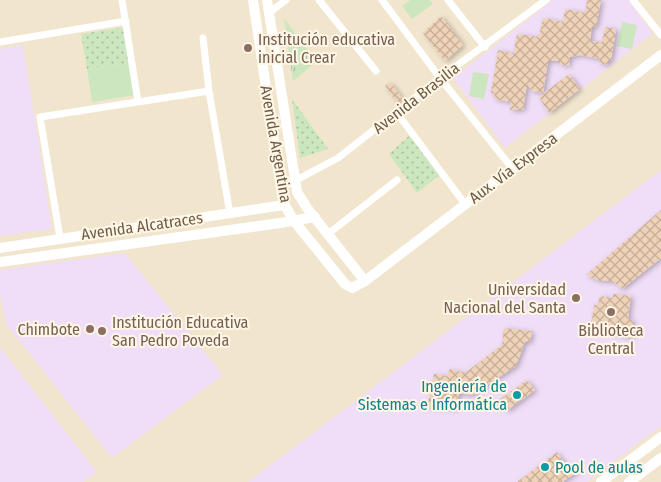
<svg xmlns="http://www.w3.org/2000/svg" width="661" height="482" font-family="'Fira Sans Condensed',sans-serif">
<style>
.residential{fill:#f2e5ce}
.education{fill:#f0ddf7}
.grass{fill:url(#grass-tufts)}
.park{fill:url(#park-dots)}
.pitch{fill:#cce7bf}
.building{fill:url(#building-cross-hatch);filter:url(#shadow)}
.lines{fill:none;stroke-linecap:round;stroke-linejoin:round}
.minor{stroke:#fff;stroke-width:7}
.secondary{stroke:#fff;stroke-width:10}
.education-dot{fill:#8d6e63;stroke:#fef7e5;stroke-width:2}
.culture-dot{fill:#0f9aa8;stroke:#fef7e5;stroke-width:2}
.labels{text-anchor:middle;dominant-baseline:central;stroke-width:4;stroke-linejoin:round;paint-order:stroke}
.education-label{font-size:16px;fill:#785e54;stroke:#fef7e5;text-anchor:start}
.street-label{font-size:16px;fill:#705a48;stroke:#fef7e5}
.culture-label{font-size:16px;fill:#0d838f;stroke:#fef7e5;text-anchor:end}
</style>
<defs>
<pattern id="grass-tufts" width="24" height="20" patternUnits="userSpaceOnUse" patternTransform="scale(1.25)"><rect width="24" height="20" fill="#cce7bf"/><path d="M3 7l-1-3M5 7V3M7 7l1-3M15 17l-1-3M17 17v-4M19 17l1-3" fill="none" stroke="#aabe9d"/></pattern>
<pattern id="park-dots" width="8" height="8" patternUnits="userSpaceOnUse" patternTransform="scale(1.25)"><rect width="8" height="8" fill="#cce7bf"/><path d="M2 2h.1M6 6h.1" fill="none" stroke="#aabe9d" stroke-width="1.8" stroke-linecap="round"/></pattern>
<pattern id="building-cross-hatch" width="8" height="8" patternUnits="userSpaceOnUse" patternTransform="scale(1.25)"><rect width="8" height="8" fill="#efd3b8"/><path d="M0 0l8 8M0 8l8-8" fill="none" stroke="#c6ae98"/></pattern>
<filter id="shadow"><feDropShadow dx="2.5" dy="1.5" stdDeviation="2.5" flood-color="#0004"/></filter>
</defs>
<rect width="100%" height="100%" fill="#fbf3e0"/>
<path class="residential" d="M0,0H661V482H0Z"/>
<path class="education" d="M553,0H628L653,33L505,148L453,78Z
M23,45L52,229L0,236V49Z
M661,170V426L587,482H248Z
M125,253L223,375L112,458L6,324L0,295V270Z
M0,347L97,472L83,482H0Z"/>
<path class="grass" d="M284,18L316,62L293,81Z"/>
<path class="park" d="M124,27L129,63L87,69L81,34Z
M292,99L328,149L300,158Z
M412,133L441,174L417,193L389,154Z"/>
<path class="pitch" d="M410,0H430L433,4L412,19L402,6Z
M622,22L637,25L632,49L617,46Z
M129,63L136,95L92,102L87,69Z
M473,72L489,74L484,99L469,96Z"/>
<path class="building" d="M587,0H601L596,27H592L590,41L602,42L605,27L616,29L611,61H608V65L599,63L600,59L581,55L570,57L569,66L560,64V61H548L543,93L532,91L527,84L523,110H510L511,102L494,99L495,94L491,93L498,50L516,54L514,49L517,34L539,37L543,18L563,22L565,9L585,13Z
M441,16L463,45L445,61L423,33Z
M569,74L580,89L549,113L539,97Z
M390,82L403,99L398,103L385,86Z
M661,210V258L622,289L613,281H600L586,275Z
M613,294L631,296L628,319L633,320L631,338L608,332V328L591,325L594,305H598L600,296L613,298Z
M504,328L532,331L530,342H525L516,366L472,395L459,393L456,409L427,407L434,374L447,376L450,369L465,373L502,345Z
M527,380L535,390L507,411L499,400Z
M557,452L567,467L571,464L577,472L562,482H517Z"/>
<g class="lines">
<path class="minor" d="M122,0L138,102
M319,0L376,71
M382,0L440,78L512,168
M448,0L485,47
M633,0L661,35
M269,13L286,0
M203,38L209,91L230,214
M0,42L126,21
M397,113L465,204
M281,188L338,158L440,78L546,0
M328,234L397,180
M60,238L40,117L209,91"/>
<path class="secondary" d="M253,0L283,202L294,221L345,284L352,288L365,281L661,55
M267,0L297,192L307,208L365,281
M0,248L284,205
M0,262L280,223L315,217
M601,482L661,437
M629,482L661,458"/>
</g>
<g class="education-dot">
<circle cx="248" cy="48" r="5"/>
<circle cx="576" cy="298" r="5"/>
<circle cx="611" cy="312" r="5"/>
<circle cx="90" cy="329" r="5"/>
<circle cx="102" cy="331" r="5"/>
</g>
<g class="culture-dot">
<circle cx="517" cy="395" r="5"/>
<circle cx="545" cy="467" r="5"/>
</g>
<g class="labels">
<g class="education-label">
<text x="258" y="39">Institución educativa<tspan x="258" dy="18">inicial Crear</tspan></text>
<text x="566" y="289" text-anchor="end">Universidad<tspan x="566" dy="18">Nacional del Santa</tspan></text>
<text x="112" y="322">Institución Educativa<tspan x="112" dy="18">San Pedro Poveda</tspan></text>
<text x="80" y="329" text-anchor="end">Chimbote</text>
<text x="611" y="330" text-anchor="middle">Biblioteca<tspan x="611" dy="18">Central</tspan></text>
</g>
<g class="street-label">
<text transform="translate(416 98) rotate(-38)">Avenida Brasilia</text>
<text transform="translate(276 144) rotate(80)">Avenida Argentina</text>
<text transform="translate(513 168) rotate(-37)">Aux. Vía Expresa</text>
<text transform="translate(142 226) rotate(-8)">Avenida Alcatraces</text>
</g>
<g class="culture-label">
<text x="507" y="386">Ingeniería de<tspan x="507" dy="18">Sistemas e Informática</tspan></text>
<text x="555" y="467" text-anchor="start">Pool de aulas</text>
</g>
</g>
</svg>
